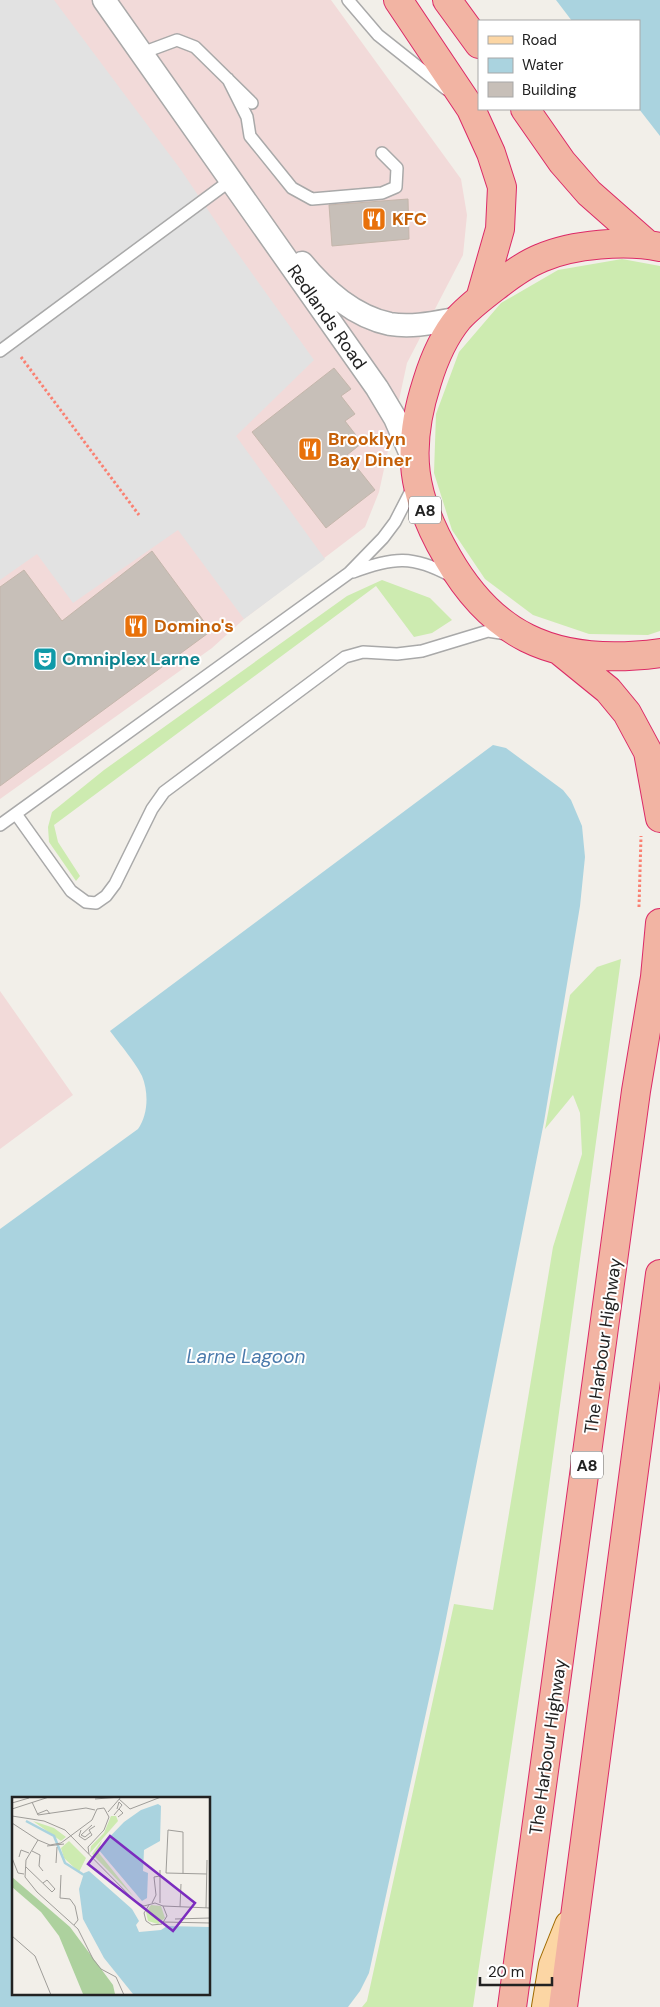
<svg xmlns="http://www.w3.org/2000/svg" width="660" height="2007" font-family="'DM Sans',sans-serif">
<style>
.commercial{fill:#f2dad9}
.grass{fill:#cdebb0}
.parking{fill:#e2e2e2}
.water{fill:#aad3df;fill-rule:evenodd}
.building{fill:#c7bfb8;stroke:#c4b6ab}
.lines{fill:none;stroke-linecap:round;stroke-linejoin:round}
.service-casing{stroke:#a9a9a9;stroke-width:14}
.minor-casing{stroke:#a9a9a9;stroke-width:25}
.primary-casing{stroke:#a06b00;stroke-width:30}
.trunk-casing{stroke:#dc2a67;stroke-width:30}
.path{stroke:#fa8072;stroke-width:3;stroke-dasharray:2.5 2.5;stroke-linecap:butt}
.service{stroke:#fff;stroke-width:11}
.minor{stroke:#fff;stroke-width:22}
.primary{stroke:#fcd6a4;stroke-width:28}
.trunk{stroke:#f2b4a3;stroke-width:28}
.labels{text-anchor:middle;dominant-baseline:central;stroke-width:4;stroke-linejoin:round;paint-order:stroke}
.shield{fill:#fff;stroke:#646464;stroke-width:1}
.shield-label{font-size:16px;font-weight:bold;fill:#222}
.food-label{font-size:18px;font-weight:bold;fill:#c56008;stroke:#fff;text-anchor:start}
.street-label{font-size:18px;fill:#222;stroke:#fff}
.culture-label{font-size:18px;font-weight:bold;fill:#0d838f;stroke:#fff;text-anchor:start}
.water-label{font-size:19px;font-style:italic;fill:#4a7aab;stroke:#fff}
.inset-river{fill:none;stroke:#aad3df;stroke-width:2.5}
.inset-road{fill:none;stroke:#9f9d99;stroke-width:1}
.view{fill:#7b2cbf;fill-opacity:0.15;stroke:#7b2cbf;stroke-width:2.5}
.inset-edge{fill:none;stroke:#222;stroke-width:2.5}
</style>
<rect width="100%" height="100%" fill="#f2efe9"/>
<path class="commercial" d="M0,0H331L461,179L467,215L463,255L407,363L379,492L365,527L244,619L212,648L0,799Z
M0,991L73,1095L0,1149Z"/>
<path class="grass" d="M622,259L660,266V631L648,635L589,634L533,615L485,579L452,530L434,473L436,414L459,352L501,303L558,270Z
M382,580L430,598L452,620L432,633L414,637L376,586L54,825L58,842L80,876L76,881L49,842L48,827L52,812L104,770L347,596Z
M621,959L535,1588L473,2007H362L367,2001L454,1604L493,1610L553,1247L582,1154L580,1113L573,1095L545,1129L570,995L597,967Z"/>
<path class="parking" d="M0,0H54L181,170L231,244L314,360L236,436L325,559L244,619L178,530L73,603L37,554L0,580Z"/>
<path class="water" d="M556,0H660V136L639,109V21H572Z
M493,745L506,748L563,790L571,800L582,826L585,857L580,906L544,1122L440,1649L369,1973L360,1991L348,2007H0V1229L138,1129C148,1115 149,1093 142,1076C136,1063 119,1043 110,1031ZM14,1798H209V1993H14Z"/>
<path class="building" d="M408,199L409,239L332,246L329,205Z
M334,368L351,389L341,396L355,414L345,421L362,443L347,455L375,490L326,528L252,432Z
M152,551L211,631L0,786V587L24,570L62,621Z"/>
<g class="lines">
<g class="service-casing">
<path id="service" d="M348,0L378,35L446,89
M142,53L177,40L195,47L252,103
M228,79L247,117L250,136L292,188L312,199L382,193L396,187L397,168L382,153
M0,351L231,180
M353,572C393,557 413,555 451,576
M16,814L71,891L86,902L96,903L106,896L115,884L152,809L164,792L345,657L363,652L397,654L422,651L488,631L507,634
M0,825L349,573L383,538L395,522L414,485"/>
</g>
<g class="minor-casing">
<path id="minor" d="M104,0L377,388L395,418L413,459
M302,263C324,290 355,317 390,324C413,328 437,322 460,318"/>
</g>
<g class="primary-casing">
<path id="primary" d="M546,2007L553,1965L569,1925"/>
</g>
<g class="trunk-casing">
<path id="trunk" d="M398,0L471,109L491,153L502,187L500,229L480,299
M447,0L479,44
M525,109L562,162L589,193L648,245
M660,247C626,240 573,244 541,258C526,264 512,274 499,284C486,294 471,305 459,318C444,336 434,359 427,382C405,450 412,497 448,558C467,591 493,621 527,638C567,658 616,659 660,653
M560,651L608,690L627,713L648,752L660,818
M512,2007L636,1091L655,977L660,923
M563,2007L660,1274"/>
</g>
<path class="path" d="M21,357L139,515
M639,907L641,836"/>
<use href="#service" class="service"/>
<use href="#minor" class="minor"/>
<use href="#primary" class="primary"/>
<use href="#trunk" class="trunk"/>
</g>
<defs>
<g id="restaurant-square" transform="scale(1.25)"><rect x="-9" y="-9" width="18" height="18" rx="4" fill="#e8710a" stroke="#fff"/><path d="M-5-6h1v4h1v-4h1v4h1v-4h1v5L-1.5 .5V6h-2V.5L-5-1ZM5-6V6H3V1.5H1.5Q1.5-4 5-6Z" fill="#fff"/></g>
<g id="theatre-square" transform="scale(1.25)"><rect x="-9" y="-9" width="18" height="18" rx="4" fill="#0f9aa8" stroke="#fff"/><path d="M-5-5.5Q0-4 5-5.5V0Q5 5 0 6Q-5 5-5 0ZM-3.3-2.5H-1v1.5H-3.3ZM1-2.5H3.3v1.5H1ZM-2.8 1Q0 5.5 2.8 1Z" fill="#fff"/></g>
</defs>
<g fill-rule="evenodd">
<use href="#restaurant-square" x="374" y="219"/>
<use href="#restaurant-square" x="310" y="449"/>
<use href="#restaurant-square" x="136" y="626"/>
<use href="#theatre-square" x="45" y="659"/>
</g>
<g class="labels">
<g class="shield">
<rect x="409" y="496.5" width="32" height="27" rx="4"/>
<rect x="571" y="1451.5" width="32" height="27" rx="4"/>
</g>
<g class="shield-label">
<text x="425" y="510">A8</text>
<text x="587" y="1465">A8</text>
</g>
<g class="food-label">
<text x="392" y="219">KFC</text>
<text x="328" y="439">Brooklyn<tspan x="328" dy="21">Bay Diner</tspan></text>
<text x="154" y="626">Domino's</text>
</g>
<g class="street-label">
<text transform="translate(327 317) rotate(55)">Redlands Road</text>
<text transform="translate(603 1346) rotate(-82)">The Harbour Highway</text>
<text transform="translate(548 1747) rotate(-82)">The Harbour Highway</text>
</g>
<g class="culture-label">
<text x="62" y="659">Omniplex Larne</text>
</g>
<g class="water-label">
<text x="246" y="1356">Larne Lagoon</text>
</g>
</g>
<g transform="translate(12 1797)">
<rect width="198" height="198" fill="#f2efe9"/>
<path d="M99,19H104L106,24L78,56L79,49L92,36ZM21,24L42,31L54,40L49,44ZM90,43L86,55L122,100L80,57ZM57,44L74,61L67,75L52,61L49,51ZM139,108L149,109L153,121L146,127L136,124L134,115Z" fill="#cdebb0"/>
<path d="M0,80L58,130L101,188L103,197H71L47,139L29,115L0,90Z" fill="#add19e"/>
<path d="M146,7L149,9L148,44L132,53L131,74L136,76L135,101L130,104L86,52L112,25L129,13ZM77,74L120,112L127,124L124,128L127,135L149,133L155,129L197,130V197H121L92,161L71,122L67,92L72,76Z" fill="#aad3df"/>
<path class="inset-river" d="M14,24L42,39L53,66L72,78"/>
<path class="inset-road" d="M83,2L108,0M107,2L118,12L149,0M20,5L26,18L74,11L83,13M0,6L17,1M0,12L37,0M105,12L107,5L110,8L107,12M96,15L109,0M25,17L35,13L38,17M102,18L107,12L111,16L106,20M0,19L32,24L53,33L124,105L132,109L143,106L151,109L155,119L150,127L140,128L134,124L132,116L137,108M0,26L26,43M69,33L67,39L73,43L80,38L77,33L83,29M79,35L73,40L69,38L80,28M35,49L52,47M20,54L28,58L27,69L31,74M77,57L76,50L92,33L97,20L92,11L85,12L80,23L49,46L38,48L26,43L14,63L13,80L25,95L66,132L81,162L89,172L104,180L112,198M7,60L9,53L17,56M0,61L6,76L12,77M44,66L45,50M14,70L40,95L43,92L35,83L31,86M171,77V35L156,33L154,76L195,77M49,78L48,101L58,102L63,109L66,123L62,128M140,106L144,98L142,80L148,79M148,106V73M151,109L198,111M168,110L169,87M194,111L195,63M163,122L198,121M151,125L198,126M0,139L23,159L39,198"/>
<path class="view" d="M98,39L183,106L161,134L76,67Z"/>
<rect width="198" height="198" class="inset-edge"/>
</g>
<rect x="478" y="20" width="162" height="90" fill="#ffffff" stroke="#a7a7a7"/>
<rect x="488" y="36" width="25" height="8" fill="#fcd6a4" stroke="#a7a7a7"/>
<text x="522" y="45" font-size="15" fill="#222222">Road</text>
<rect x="488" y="58" width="25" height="15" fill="#aad3df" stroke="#a7a7a7"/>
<text x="522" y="70" font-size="15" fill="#222222">Water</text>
<rect x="488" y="82" width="25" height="15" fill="#c7bfb8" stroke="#a7a7a7"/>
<text x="522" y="95" font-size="15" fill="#222222">Building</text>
<path d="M480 1977v8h72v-8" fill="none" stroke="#222222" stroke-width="2.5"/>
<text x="488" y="1977" font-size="15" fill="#222222" stroke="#ffffff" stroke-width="4" paint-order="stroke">20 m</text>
</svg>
